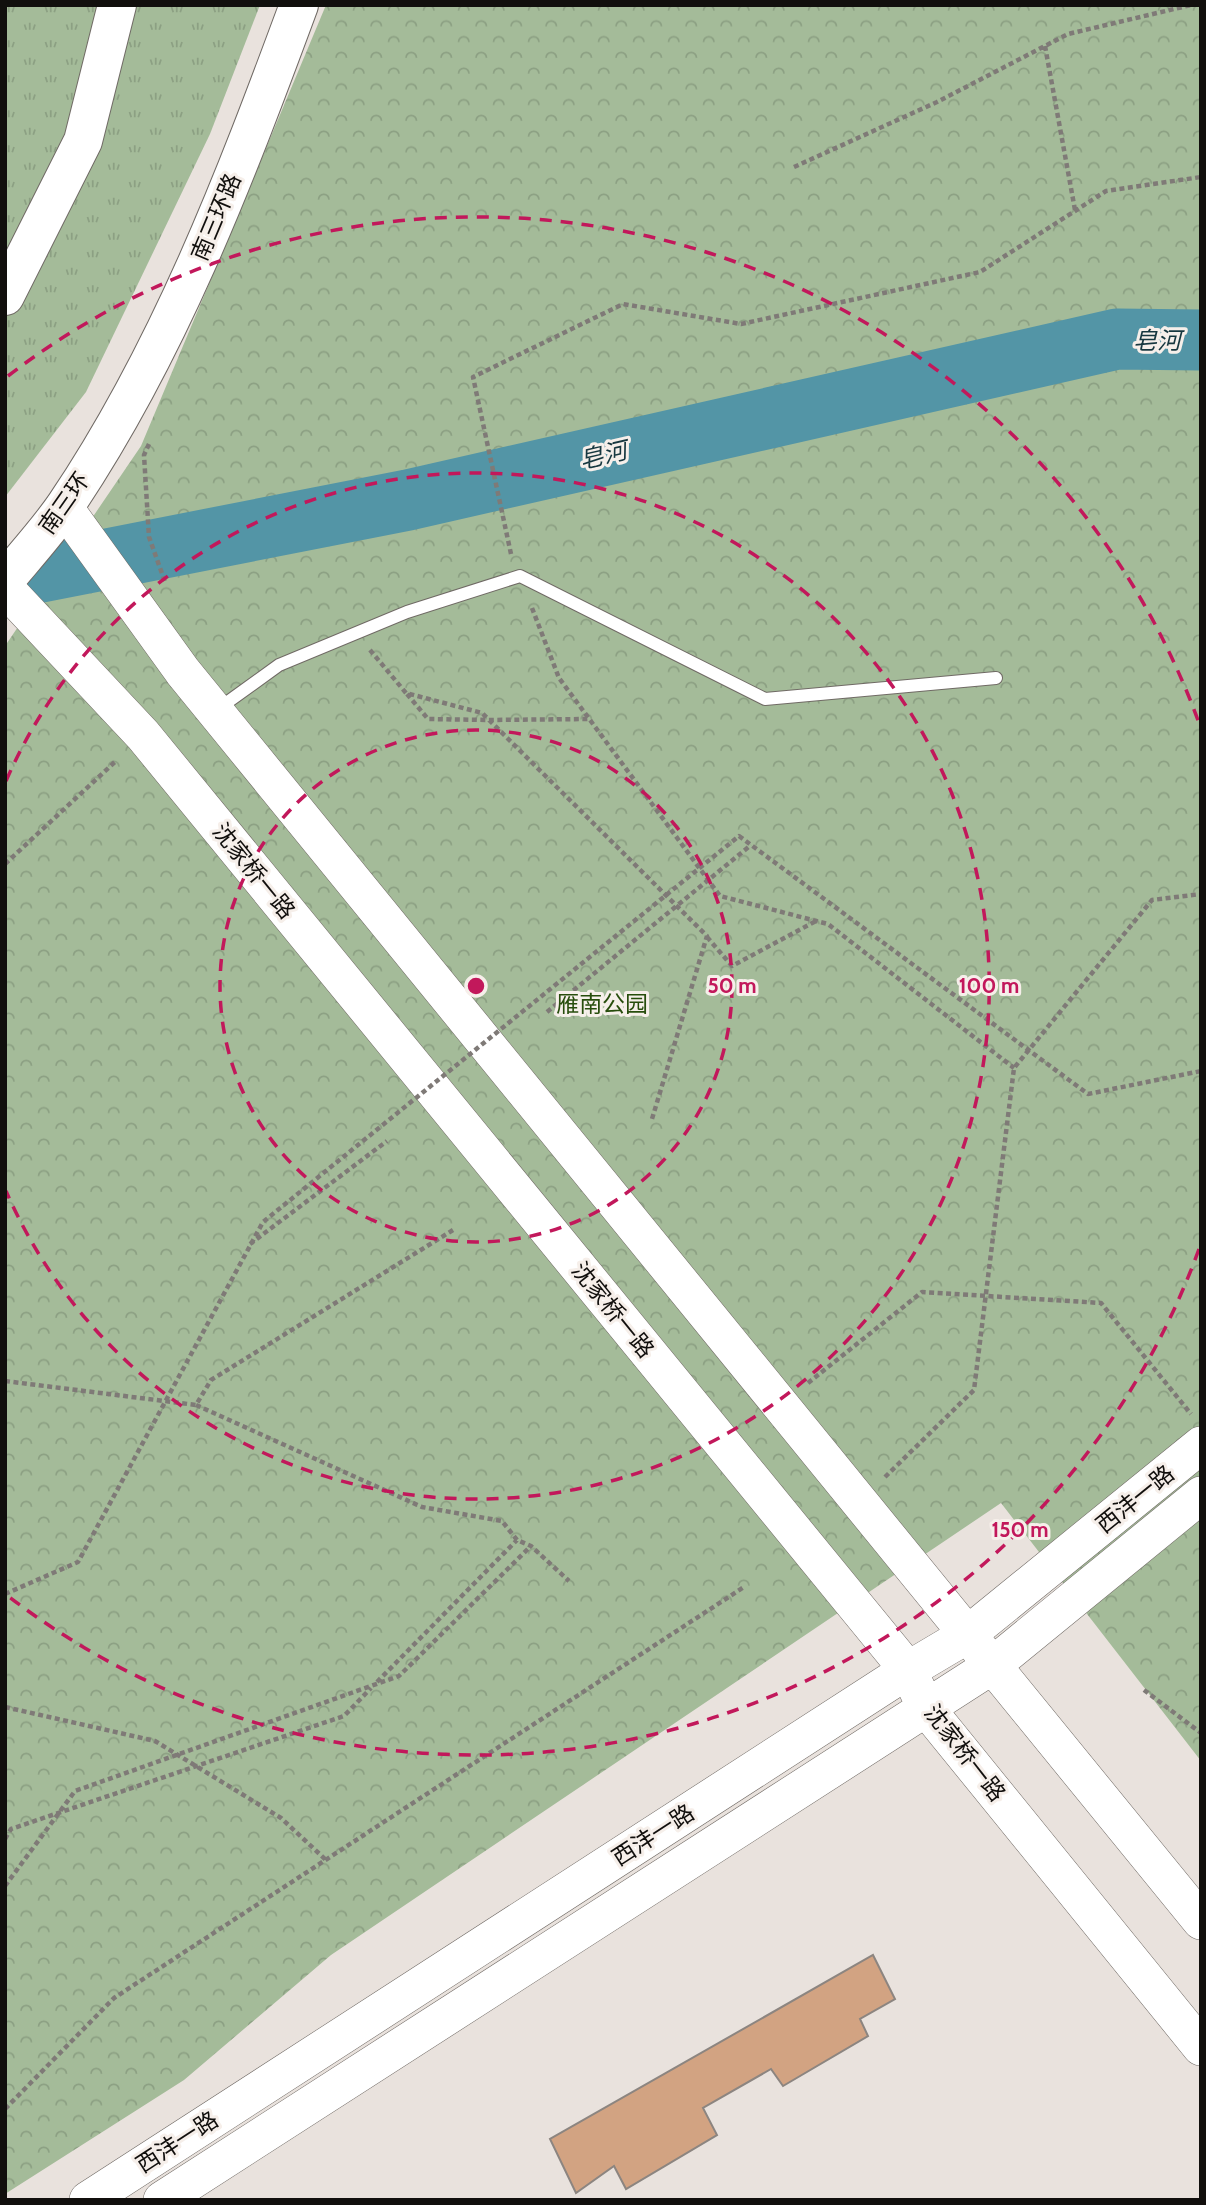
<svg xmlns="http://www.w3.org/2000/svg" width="1206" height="2205" font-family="Cabin,'Noto Sans SC',sans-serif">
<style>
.grass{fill:url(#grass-tufts)}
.forest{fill:url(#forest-crowns)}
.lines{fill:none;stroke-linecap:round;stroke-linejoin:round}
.river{stroke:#5395a6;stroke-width:61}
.building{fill:#d2a382;stroke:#8c8580;stroke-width:2}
.service-casing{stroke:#706a65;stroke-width:14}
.secondary-casing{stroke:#706a65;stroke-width:38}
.trunk-casing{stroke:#706a65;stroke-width:40}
.motorway-casing{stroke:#706a65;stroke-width:40}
.path{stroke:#7f7a77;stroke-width:4.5;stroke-dasharray:5 3.5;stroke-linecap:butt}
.service{stroke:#fff;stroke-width:12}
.secondary{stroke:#fff;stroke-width:37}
.trunk{stroke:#fff;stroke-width:38}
.motorway{stroke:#fff;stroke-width:38}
.path-bridge{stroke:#7f7a77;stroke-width:4.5;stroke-dasharray:5 3.5;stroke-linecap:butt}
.ring{fill:none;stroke:#c2185b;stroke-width:3.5;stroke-dasharray:12 9}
.labels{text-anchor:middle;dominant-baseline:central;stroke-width:6;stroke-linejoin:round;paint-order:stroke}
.street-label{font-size:23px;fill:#110f0d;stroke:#f6efea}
.park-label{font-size:23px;fill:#274d0c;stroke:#f6efea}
.water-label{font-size:24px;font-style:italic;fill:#16373f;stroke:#f6efea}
.centre{fill:#c2185b;stroke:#f6efea;stroke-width:3.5}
.ring-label{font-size:21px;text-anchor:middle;font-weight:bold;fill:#c2185b;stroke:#f6efea;stroke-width:6;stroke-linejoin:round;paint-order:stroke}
</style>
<defs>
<pattern id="grass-tufts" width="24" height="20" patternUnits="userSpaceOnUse" patternTransform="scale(1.75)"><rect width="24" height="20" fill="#a4bb99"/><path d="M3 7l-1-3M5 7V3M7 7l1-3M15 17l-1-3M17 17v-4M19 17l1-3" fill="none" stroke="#8ca083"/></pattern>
<pattern id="forest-crowns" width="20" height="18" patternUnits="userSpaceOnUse" patternTransform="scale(1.75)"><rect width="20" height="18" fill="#a4bb99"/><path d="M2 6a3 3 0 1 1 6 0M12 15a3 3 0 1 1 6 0" fill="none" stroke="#8ca083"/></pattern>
</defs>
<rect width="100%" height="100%" fill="#e9e2dd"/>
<path class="grass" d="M5,5H260L210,134L86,392L5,497Z"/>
<path class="forest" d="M326,5H1201V1761L1001,1503L331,1955L184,2080L5,2194V646L141,446Z"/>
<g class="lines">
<path class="river" d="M5,579L408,500L1117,339L1201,340"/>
</g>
<path class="building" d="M873,1955L895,1999L860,2019L868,2036L783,2086L771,2069L703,2108L717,2135L626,2189L614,2166L576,2193L550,2139Z"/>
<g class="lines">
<g class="service-casing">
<path id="service" d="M218,709L279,665L407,612L520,576L765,699L996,678"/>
</g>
<g class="secondary-casing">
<path id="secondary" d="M64,507L183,672L1201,1921
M5,588L143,735L908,1670L926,1708L1201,2047
M88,2200L908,1670L967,1635L1201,1445
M162,2200L993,1665L1201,1495"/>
</g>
<g class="trunk-casing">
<path id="trunk" d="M5,580C25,556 47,532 65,506C169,352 235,178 299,5"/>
</g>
<g class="motorway-casing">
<path id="motorway" d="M5,296L83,141L117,5"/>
</g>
<path class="path" d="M1045,46L1075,210
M794,167L937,102L1068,34L1191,5
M149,444L144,455L149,537L165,582
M511,554L473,377L623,304L741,324L980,272L1106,191L1201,177
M532,608L559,678L720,896L828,924L1014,1068
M370,650L406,693L482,713L707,936L652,1119
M407,694L428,719L489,720L589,719
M5,864L117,760
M707,937L732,966L816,921
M250,1244L387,1141
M5,1381L196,1405L211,1380L453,1230
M808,1383L922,1292L1101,1303L1191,1414
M196,1405L422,1507L502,1521L517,1540L531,1546L569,1581
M885,1477L974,1390L1014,1068L1152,900L1201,894
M377,1682L517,1540
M1144,1690L1201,1733
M5,1707L155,1741L281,1818L326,1860
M5,1839L11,1829L344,1716L371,1688
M5,1886L75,1791L399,1676L531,1546
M5,2109L114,1998L744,1587"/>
<use href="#service" class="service"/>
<use href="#secondary" class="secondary"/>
<use href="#trunk" class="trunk"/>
<use href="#motorway" class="motorway"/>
<path class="path-bridge" d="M547,1012L751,845
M5,1594L78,1562L263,1222L739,836L1088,1094L1201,1071"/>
</g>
<g class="ring">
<circle cx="476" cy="986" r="256"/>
<path d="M6 781A513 513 0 1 1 6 1191"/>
<path d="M1199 1249A769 769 0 0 1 8 1596M8 376A769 769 0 0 1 1199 723"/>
</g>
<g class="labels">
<g class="street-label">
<text transform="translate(216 217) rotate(-67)">南三环路</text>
<text transform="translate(64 503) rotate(-55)">南三环</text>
<text transform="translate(254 871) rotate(51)">沈家桥一路</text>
<text transform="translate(613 1310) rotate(51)">沈家桥一路</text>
<text transform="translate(1135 1499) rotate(-39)">西沣一路</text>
<text transform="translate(965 1753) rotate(52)">沈家桥一路</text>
<text transform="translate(653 1835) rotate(-33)">西沣一路</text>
<text transform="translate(177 2142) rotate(-33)">西沣一路</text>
</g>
<g class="park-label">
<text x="602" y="1004">雁南公园</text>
</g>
<g class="water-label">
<text x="1157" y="340">皂河</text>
<text transform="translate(603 455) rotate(-13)">皂河</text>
</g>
</g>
<circle cx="476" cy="986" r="10" class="centre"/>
<g class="ring-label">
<text x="732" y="993">50 m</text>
<text x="989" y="993">100 m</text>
<text x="1020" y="1537">150 m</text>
</g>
<rect width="1206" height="2205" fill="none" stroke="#110f0d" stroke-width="14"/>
</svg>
